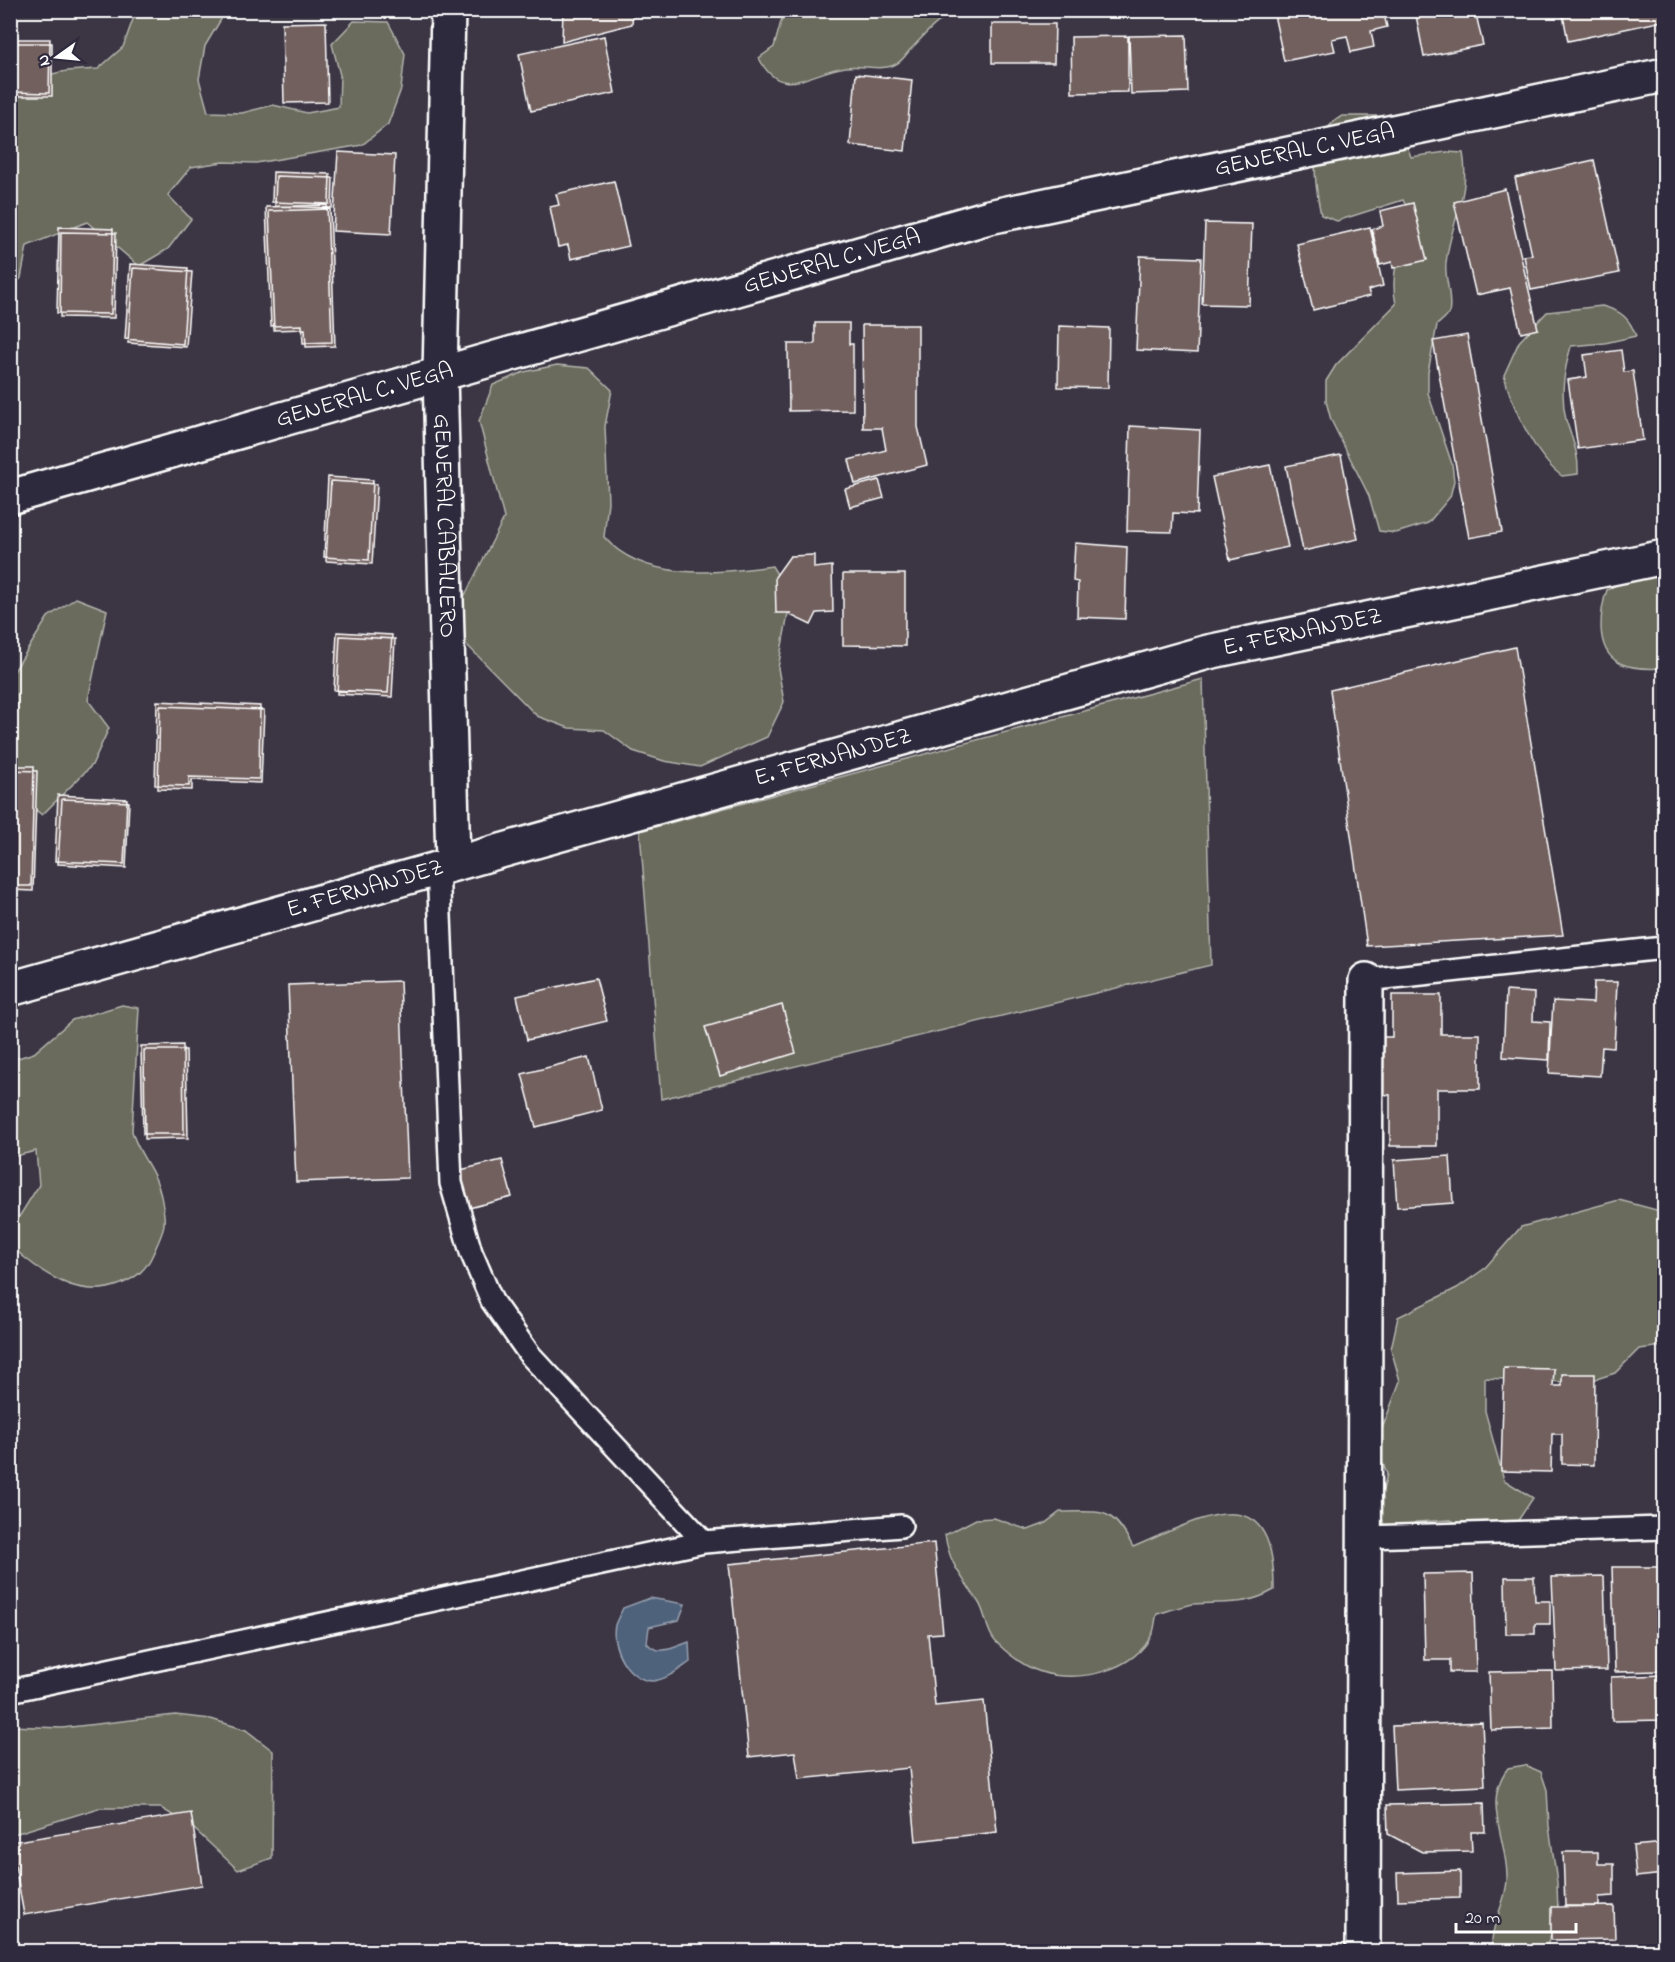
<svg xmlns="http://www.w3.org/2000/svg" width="1675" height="1962" font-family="'Indie Flower',sans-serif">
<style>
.green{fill:#6a6b5d;stroke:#b4b5ae;stroke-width:1.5}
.water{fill:#50627b;stroke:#96a1b0;stroke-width:1.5}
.building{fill:#72605f;stroke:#fff;stroke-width:1.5}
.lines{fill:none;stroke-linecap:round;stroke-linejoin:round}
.lane-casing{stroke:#fff;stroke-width:26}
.street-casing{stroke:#fff;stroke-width:38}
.lane{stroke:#2f2a3d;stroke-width:21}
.street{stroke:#2f2a3d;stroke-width:33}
.labels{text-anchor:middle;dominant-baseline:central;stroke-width:4.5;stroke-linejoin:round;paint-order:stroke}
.street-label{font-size:24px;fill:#fff;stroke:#2f2a3d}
</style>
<rect width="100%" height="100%" fill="#3c3544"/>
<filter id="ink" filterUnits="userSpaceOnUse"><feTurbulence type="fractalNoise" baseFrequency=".0167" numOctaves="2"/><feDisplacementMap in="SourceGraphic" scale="12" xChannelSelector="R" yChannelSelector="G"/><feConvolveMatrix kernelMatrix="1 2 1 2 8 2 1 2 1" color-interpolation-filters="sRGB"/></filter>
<g filter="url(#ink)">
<path class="green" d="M136,11H226L205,46L199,79L208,112L242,113L273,105L307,113L339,107L340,75L332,44L354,21L388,22L405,54L401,89L388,124L362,145L256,163L223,162L191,167L168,195L191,219L168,249L139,266L87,222L27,246L21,278L11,291V82L67,71L98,69L123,47Z
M784,11V10L962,11C936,18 928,32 909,51C906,55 901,62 896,64C881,72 862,64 846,67C811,71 781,103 759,58L774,47Z
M1019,11H1128C1091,18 1056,18 1019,11Z
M1342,116H1396L1411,157L1446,152L1463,153C1471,195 1450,223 1446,263C1444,280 1453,294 1449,314L1437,325L1428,372V393L1452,464L1454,481L1450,497L1428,523L1396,533L1379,531L1369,496L1331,420L1326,401V381L1336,365L1396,304C1389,273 1401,246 1411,216L1403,200L1337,221L1321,215C1314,180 1306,137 1342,116Z
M1602,306C1621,311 1629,317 1636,336L1605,343L1571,346C1564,371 1560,393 1566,420C1572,439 1579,453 1578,474L1562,476C1536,458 1512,407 1504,375L1519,342L1547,312Z
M557,365L589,368L612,390L605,426L608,502L604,537C644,583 718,573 772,566L791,597L778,668L784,702L767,737L700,767L664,761L633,751L604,730L569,728L537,716L465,643L458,609L504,518L479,421L493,385L524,372Z
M1664,565V668C1630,670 1602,667 1601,627C1601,613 1602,603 1607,590L1639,572Z
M76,598L107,610L88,700L109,728L92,765L42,815L14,792L11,785V676L48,617Z
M1203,679L1211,965L661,1099L640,831Z
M122,1005L139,1008L132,1131C137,1151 148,1161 156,1180C160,1190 163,1204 164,1215C166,1229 158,1242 153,1254C146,1270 137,1277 121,1284C79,1301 41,1273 11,1246L12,1228L39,1185L36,1151L11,1157V1060L34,1053L72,1020Z
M1619,1200L1664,1212V1346L1639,1349L1615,1373L1584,1383L1485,1378V1411L1504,1480L1533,1498L1513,1528L1480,1537L1451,1520L1416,1522L1387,1538L1379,1507L1387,1474L1376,1445L1400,1381L1391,1349L1398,1317L1457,1288L1484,1269L1521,1227Z
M1060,1512C1105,1512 1111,1506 1133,1547C1200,1519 1275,1472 1274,1590C1244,1607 1225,1601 1193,1604C1181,1606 1168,1611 1157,1614C1155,1619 1155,1627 1153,1632C1137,1671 1077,1684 1041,1672C1025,1667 1007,1653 995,1641C986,1631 986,1614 979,1603C963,1577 950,1567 945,1535L976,1519L994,1518L1028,1530L1044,1524Z
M175,1715L211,1719L246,1730L273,1751L272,1858L238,1870L191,1826L161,1808H99L11,1835V1726L62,1728Z
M1525,1765L1541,1772L1547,1790L1549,1826L1557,1882L1558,1915L1545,1951H1492C1489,1925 1508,1901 1507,1875C1506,1837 1482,1801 1508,1768Z"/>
<path class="water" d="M650,1598L685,1604L679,1620L649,1627L647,1643C659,1657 674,1647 689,1642L690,1662C680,1669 666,1680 653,1681C628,1681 610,1647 615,1625C617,1619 621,1613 623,1608Z"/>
<path class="building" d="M563,10H633L632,24L562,42Z
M1273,10H1383L1387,27L1371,31L1374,47L1351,52L1347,36L1332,39L1335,51L1284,61Z
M1415,10H1475L1483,45L1424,57Z
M1562,10H1661L1663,21L1568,41Z
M326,22L328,102L284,103L282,23Z
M992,24H1055L1054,63H992Z
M1186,35L1188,92L1131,94L1129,36Z
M604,36L615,93L531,111L519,54Z
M1128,36V92L1072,93L1071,37Z
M10,39H50L49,93L10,92Z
M10,43H52V96H10Z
M856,74L912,80L905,151L850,145Z
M338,152L395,155L391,234L333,231Z
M1594,160L1619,273L1531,290L1524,256L1532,255L1515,178Z
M273,172L330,174L329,204L272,202Z
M276,176L333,178L332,208L275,206Z
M614,181L629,246L571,259L568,245L558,247L550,207L559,205L556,194Z
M1505,189L1538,329L1521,333L1510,288L1476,295L1454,202Z
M1413,203L1427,260L1393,268L1392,262L1380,265L1372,229L1383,226L1380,211Z
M327,205L332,342L303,343L302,325L271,326L266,207Z
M330,209L335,346L306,347L305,329L274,330L269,211Z
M1205,223L1252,224L1249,305L1202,304Z
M59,227L113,229L111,314L57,313Z
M1370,227L1383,286L1368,290L1370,296L1313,310L1297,244Z
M61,232L116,233L114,318L60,317Z
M1140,256L1201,258L1197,353L1136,350Z
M130,264L188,268L183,344L125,339Z
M133,268L192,272L186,347L128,343Z
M815,323H849V344H853V410L789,411L788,344H815Z
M862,325H918V427L927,465L855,484L849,460L886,450L882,428H863Z
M1059,326L1109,328L1108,388L1058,387Z
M1467,335L1502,532L1469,538L1433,341Z
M1621,350L1624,372L1633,371L1643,440L1578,449L1568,380L1587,377L1584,355Z
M1130,426L1200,430L1197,514L1173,513L1172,532L1127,531Z
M1341,455L1358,539L1303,551L1286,466Z
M1270,465L1288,547L1230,560L1212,477Z
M328,477L373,480L369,560L324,557Z
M879,480L884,498L850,507L845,489Z
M331,481L377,484L372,564L326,561Z
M1075,543L1127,547L1125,619L1077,617L1078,582L1073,581Z
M814,555V568L832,566L833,612L817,613L811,625L790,615L791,613H776L775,577L790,556Z
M843,574H905V646L843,645Z
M337,632L392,635L388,693L334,690Z
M340,636L395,639L392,697L337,694Z
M1515,647L1563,935L1367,946L1330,690Z
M157,701L260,706L259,779L189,777V786L155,785Z
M160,706L264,710L261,783L192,780V790L158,789Z
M10,766H34L31,886H10Z
M10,770L37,771L33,891L10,890Z
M58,795L127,799L124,864L55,861Z
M62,799L129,802L126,868L58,864Z
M596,978L607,1021L527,1040L517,996Z
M400,981L408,1178L296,1182L288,985Z
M1594,982H1617L1614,1048L1602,1047L1600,1076L1549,1073L1553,1001L1593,1003Z
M1506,991L1534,993L1533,1021L1550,1022L1549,1060L1503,1057Z
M1392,995H1441V1034H1480V1089H1437V1146H1390V1095L1382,1094V1037H1392Z
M782,1005L796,1053L720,1076L705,1027Z
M183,1045L184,1134H143L141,1046Z
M144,1050H186L188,1138L145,1139Z
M589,1057L602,1110L536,1127L522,1074Z
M1450,1156L1453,1203L1397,1207L1394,1160Z
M502,1160L512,1197L465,1209L456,1171Z
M1504,1368L1554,1369L1553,1386H1562V1374H1595L1594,1465L1562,1464V1434H1552L1551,1472L1501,1471Z
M934,1543L943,1633L928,1634L935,1706L984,1701L997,1832L916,1841L909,1768L799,1779L795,1752L749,1757L729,1564Z
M1612,1567H1664V1671L1615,1672Z
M1473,1573L1476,1672H1450V1660H1425L1423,1574Z
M1604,1576L1607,1670L1556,1671L1552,1577Z
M1505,1577H1534L1535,1601H1550V1624H1535V1634H1506Z
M1552,1671L1553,1728L1491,1730L1489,1672Z
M1664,1675V1720L1612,1721L1611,1677Z
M1482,1722L1485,1786L1395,1790L1392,1726Z
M1484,1803L1485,1832H1471L1472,1851L1422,1852L1388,1834L1387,1805Z
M191,1813L202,1885L24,1915L11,1842Z
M1664,1843V1874L1636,1877L1633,1846Z
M1563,1852H1598V1864H1614V1896L1599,1897V1906H1565Z
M1460,1871V1898L1398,1900L1397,1873Z
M1614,1906L1615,1939L1551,1940V1907Z"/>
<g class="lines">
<g class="lane-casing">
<path id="lane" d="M438,867L451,1183L471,1252L492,1301L530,1355L704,1542L901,1526
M1366,980L1664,948
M1365,1537L1664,1528
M10,1691L704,1542"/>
</g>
<g class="street-casing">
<g id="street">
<path id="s1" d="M448,10L440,375L453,862"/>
<path id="s2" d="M10,497L989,217L1664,75"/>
<path id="s3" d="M10,989L1208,652L1664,557"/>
<path d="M1363,1952L1366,980"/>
</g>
</g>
<use href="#lane" class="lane"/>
<use href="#street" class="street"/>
</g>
</g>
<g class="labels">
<g class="street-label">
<text stroke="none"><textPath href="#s2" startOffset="1341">GENERAL C. VEGA</textPath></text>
<text stroke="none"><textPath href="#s2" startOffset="855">GENERAL C. VEGA</textPath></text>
<text stroke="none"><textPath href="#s2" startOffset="369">GENERAL C. VEGA</textPath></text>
<text stroke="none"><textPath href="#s1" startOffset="516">GENERAL CABALLERO</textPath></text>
<text stroke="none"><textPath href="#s3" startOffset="1341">E. FERNANDEZ</textPath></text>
<text stroke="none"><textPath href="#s3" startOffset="855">E. FERNANDEZ</textPath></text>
<text stroke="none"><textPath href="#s3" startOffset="369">E. FERNANDEZ</textPath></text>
</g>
</g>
<rect width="1675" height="1962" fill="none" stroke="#2f2a3d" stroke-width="36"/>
<rect x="18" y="18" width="1639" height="1926" fill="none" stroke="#fff" stroke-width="2" filter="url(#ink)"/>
<g transform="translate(57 57) rotate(255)" stroke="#2f2a3d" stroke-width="4.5" paint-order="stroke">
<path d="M0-4.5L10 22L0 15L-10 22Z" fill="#ffffff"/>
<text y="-9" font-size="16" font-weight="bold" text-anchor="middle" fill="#ffffff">N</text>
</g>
<path d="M1456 1923v9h120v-9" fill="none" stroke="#ffffff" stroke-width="3"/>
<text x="1465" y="1923" font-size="18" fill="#ffffff" stroke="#2f2a3d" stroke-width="4.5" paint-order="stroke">20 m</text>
</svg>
